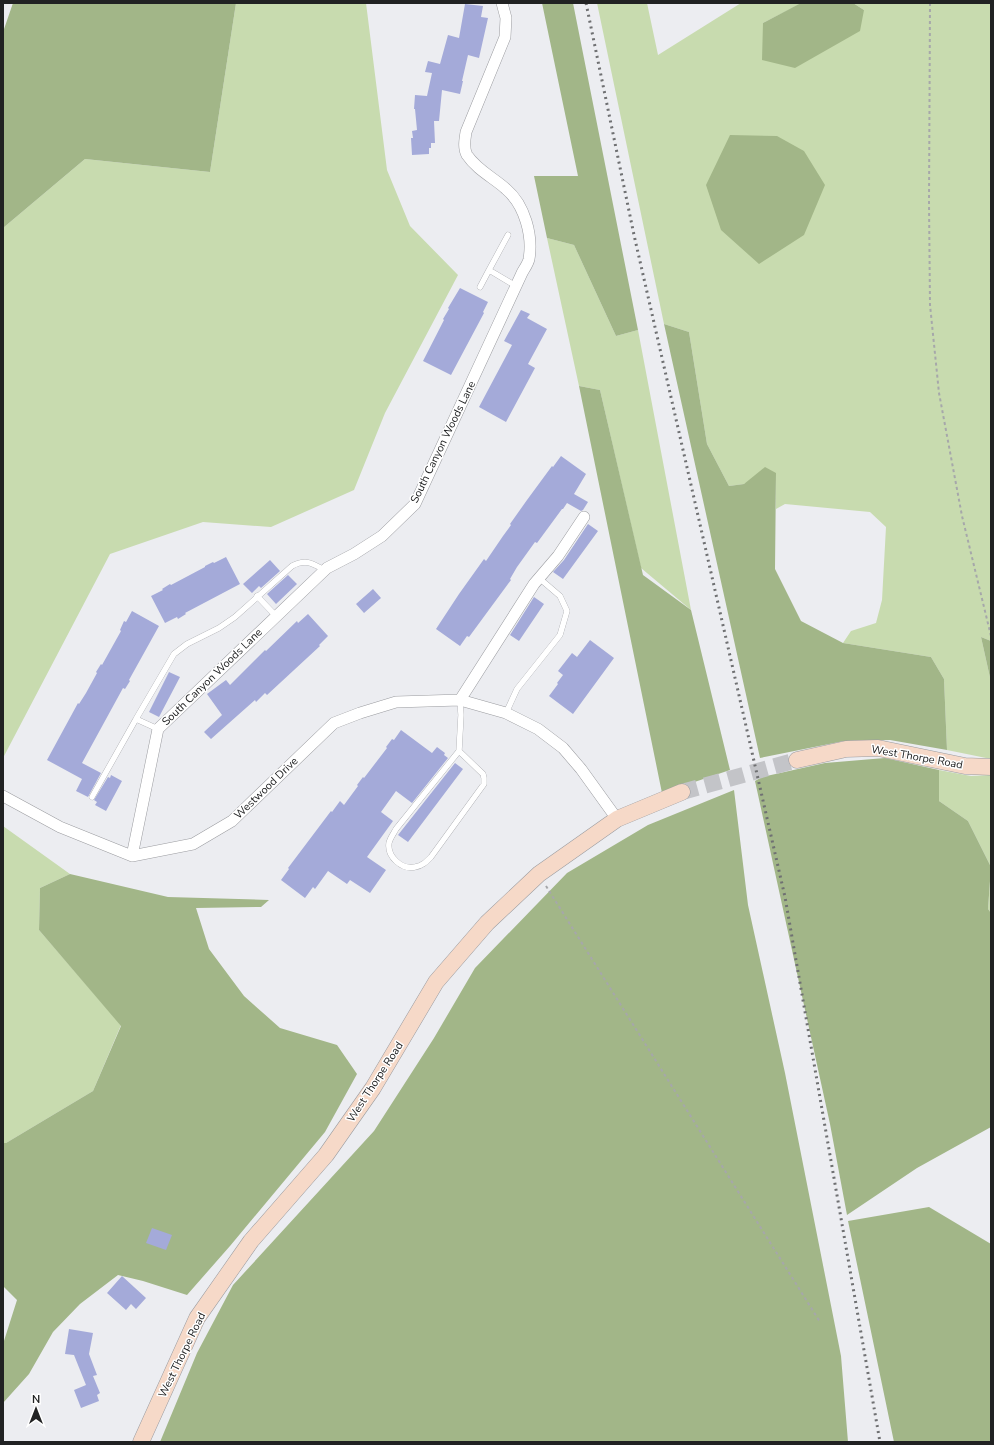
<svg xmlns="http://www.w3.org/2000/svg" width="994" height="1445" font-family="'Nunito Sans',sans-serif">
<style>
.green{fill:#c8dbaf}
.forest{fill:#a2b688}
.building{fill:#a4aad9}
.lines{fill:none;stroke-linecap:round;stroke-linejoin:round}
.secondary-tunnel{stroke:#c3c4c8;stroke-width:16;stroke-dasharray:16 8;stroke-linecap:butt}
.lane-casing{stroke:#9b9ca0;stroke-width:6}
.street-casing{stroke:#9b9ca0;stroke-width:12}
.secondary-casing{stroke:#9b9ca0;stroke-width:17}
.path{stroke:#a6a7aa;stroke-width:2;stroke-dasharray:3 3;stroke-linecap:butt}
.lane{stroke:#fff;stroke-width:5.5}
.street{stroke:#fff;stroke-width:11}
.secondary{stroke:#f6d9c8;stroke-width:16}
.rail{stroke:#6f7072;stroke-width:3;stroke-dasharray:2 4;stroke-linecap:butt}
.labels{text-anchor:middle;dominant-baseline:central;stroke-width:3;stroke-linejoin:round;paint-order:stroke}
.street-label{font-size:11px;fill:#212223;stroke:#fff}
</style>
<rect width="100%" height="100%" fill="#ecedf1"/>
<path class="green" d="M236,3H366L387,170L410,226L458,275L385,413L354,490L271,527L203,522L110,554L3,758V228L85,159L210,172Z
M597,3H647L658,55L741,3H802L763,23L864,10L853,3H991V641L981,637L991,682V759L947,750L944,679L931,657L843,643L851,631L876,623L882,600L886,527L870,512L785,504L776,509V473L744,484L729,486L707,444L689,332L664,324Z
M547,238L574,245L616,336L638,330L691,610L641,568L600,390L579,386Z
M939,770L971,776L991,775V913L988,909L991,867L968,821L939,801Z
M3,826L70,874L40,888L39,930L121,1025L93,1091L6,1143H3Z"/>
<path class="forest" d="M13,3H236L210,172L85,159L3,228V32Z
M542,3H573L638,330L616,336L574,245L547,238L534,176H578Z
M801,3H853L864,10L860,31L795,68L762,60L763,23Z
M730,135L777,136L804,151L825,185L804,235L759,264L721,230L706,185Z
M664,324L689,332L707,444L729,486L744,484L765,467L776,473L775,569L801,621L843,643L931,657L944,679L947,750L890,740L844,741L760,758Z
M579,386L600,390L643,575L691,610L730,770L662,793Z
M981,637L991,641V682Z
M885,758L939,770V801L968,821L991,867L988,909L991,913V1127L917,1168L847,1215L830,1124L755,781L762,777L825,763Z
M734,790L748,905L785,1073L841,1356L848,1442H160L197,1353L233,1285L374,1131L434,1038L475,968L567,873L648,825Z
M70,874L168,897L269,900L261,907L196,908L209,949L244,996L280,1028L337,1045L357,1074L325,1132L230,1246L187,1295L143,1281L118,1275L80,1304L53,1332L29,1374L3,1403V1344L17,1300L3,1286V1143H6L93,1091L121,1026L39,930L40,888Z
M929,1207L991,1244V1442H894L848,1221Z"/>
<path class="building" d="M465,4L483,6L481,17L488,18L479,58L468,55L462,81H463L460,94L442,90L439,121H434L435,143H431V148H429V154L412,155L411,138H413L412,131L417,130L415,109H414L415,95L427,96L432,73L425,72L428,61L440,64L448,35L459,38Z
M460,288L488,302L483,312L484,313L451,375L423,361L444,320L443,319L449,309L448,308Z
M521,310L530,314L527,318L547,329L528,364L535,368L506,422L479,407L512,345L504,341Z
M561,456L586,474L574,494L588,502L583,510L581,511L567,503L563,509H562L537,543L535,542L517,567L510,579L511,580L494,603L469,637L467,636L460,646L436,629L459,594L484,559L486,561L503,536L511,525L510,524L527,500L552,466L553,467Z
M588,524L598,531L563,579L553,572L564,560Z
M226,557L240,584L185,613L186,614L178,619L177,617L165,623L151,596L163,590L162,589L170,584L171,585L205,567V566L213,562L214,563Z
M270,560L280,571L261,588L259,586L252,593L243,584Z
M288,575L297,584L276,604L267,594Z
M373,589L381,598L364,613L356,604Z
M534,597L544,604L519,641L510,635Z
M132,611L159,626L129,680L130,681L125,689L123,688L82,763L101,773L88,797L76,791L82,779L47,760L78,703L79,704L86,693L97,673L96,672L101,664L102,665L121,631L120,630L124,621L126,622Z
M308,614L328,636L319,645L320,646L267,695L265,693L256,702L255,700L211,739L204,732L222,715L207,694L226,680L230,685L265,650L266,651L297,621L298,623Z
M590,640L614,658L573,714L549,696L558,684L557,683L563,675L558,671L572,653L577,657Z
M169,672L180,677L159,717L149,712Z
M401,730L432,753L437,747L445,753L444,755L448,758L412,803L396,791L381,812L393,821L367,857L386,870L370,893L350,880L347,884L328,871L315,889L313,887L305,898L281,880L289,869L288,868L331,811L332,812L340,801L344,805L358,786L357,785L363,777L364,778L387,748L386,747L392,739L394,740Z
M455,763L463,769L408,842L398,835Z
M111,775L122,781L106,811L95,805L97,802L94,800L108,777L110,778Z
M152,1228L172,1235L166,1250L146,1243Z
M122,1276L146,1298L136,1309L131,1304L126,1310L107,1293Z
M69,1329L93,1333L89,1354L97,1375L93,1376L100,1393L97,1395L99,1401L81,1408L74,1390L86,1385L74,1355L65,1354Z"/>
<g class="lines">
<path class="secondary-tunnel" d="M682,792L797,760"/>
<g class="lane-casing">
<path id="lane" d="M508,235L489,270L516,286
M480,287L489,270
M257,596L276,616
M506,713L517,689L560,635L567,611L560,596L539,578
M158,729L136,719L174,654L187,644L219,628L235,617L292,566C306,559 312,563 324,570
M459,751L483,774L484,778V784L431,857C426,862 422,866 415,867C402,870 387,857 389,843C390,838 394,833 396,829L459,751L461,715L460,700
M92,797L136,719"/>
</g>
<g class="street-casing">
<path id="street" d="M460,700L534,584L558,556L584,517
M3,796L60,827L132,856L193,844L232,821L334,723L360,713L396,702L460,700L506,713L538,729L563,748L581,769L617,819
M132,856L158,729L327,568L354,554L382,536L415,504L522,273C524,269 528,264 529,259C533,236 525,205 506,189C494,178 477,170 467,155C463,148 465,139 466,132L505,37L506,18L502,3"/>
</g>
<g class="secondary-casing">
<path id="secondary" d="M797,760L846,749L878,748L965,766L991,767
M141,1442L197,1318L251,1241L326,1155L373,1088L436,982L487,923L539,874L617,819L682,792"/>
</g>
<path class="path" d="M930,3L929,202L930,305L939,393L962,516L991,636
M546,886L820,1322"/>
<use href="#lane" class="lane"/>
<use href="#street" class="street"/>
<use href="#secondary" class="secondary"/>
<path class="rail" d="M586,3L634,235L785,897L880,1442"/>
</g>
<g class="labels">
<g class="street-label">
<text transform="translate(443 442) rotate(-64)">South Canyon Woods Lane</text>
<text transform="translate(212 677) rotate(-44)">South Canyon Woods Lane</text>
<text transform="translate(917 757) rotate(10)">West Thorpe Road</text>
<text transform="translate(266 788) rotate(-44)">Westwood Drive</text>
<text transform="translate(375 1082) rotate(-57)">West Thorpe Road</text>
<text transform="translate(182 1355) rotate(-64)">West Thorpe Road</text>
</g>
</g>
<rect width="994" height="1445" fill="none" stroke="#212223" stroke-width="8"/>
<g transform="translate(36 1409)" stroke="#ffffff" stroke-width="3" paint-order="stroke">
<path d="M0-3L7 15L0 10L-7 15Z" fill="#212223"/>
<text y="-6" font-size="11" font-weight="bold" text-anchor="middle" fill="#212223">N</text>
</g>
</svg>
